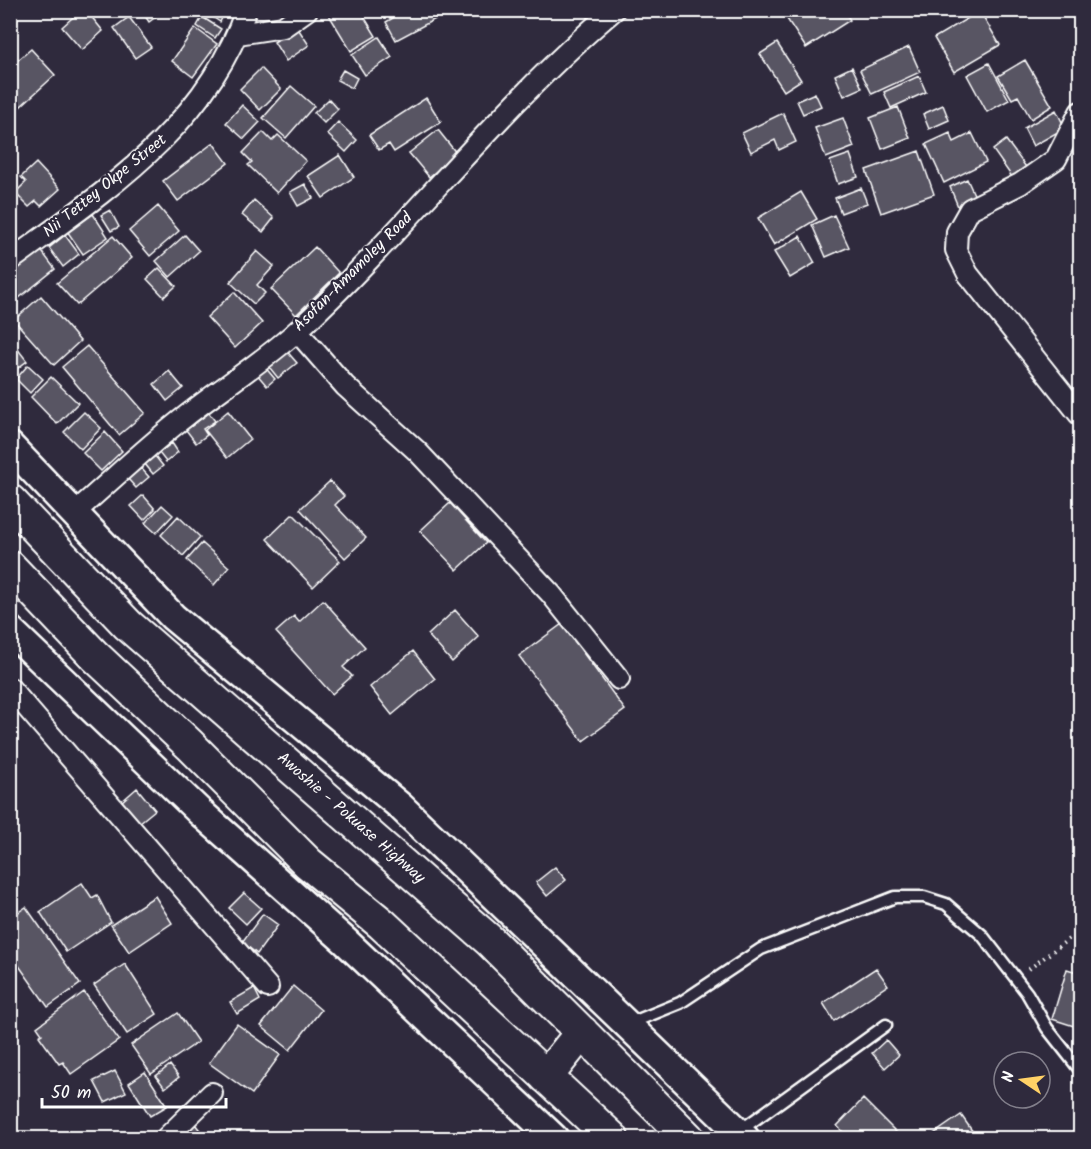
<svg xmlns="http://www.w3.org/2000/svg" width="1091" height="1149" font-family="Kalam,sans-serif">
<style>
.building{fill:#595564;stroke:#fff;stroke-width:1.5}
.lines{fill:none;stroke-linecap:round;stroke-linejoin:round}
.lane-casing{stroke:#fff;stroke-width:15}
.street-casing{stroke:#fff;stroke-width:24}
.secondary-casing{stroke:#fff;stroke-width:32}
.primary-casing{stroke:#fff;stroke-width:36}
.path{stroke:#fff;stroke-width:4;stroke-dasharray:1.5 4.5;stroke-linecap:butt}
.lane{stroke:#2f2a3d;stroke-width:10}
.street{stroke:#2f2a3d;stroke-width:20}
.secondary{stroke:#2f2a3d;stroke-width:27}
.primary{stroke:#2f2a3d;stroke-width:32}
.labels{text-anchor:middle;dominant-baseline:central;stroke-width:4.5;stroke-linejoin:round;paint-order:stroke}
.street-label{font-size:16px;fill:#fff;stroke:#2f2a3d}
</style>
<rect width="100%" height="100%" fill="#2f2a3d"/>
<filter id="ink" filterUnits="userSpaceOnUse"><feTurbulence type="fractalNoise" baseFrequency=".0167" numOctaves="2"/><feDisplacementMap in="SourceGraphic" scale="12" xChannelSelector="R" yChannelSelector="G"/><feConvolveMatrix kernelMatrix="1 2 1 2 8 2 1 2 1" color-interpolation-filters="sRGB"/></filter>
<g filter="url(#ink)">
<path class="building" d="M81,10H86L103,31L82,50L62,27Z
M141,10H165L149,22Z
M202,10H226L220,22Z
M326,10H360L376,36L351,51Z
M389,10H440L443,15L396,40L386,22L393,18Z
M800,10H844L850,20L806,48L787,19Z
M980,11L1000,45L954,72L934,38Z
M129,17L151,47L135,58L114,28Z
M202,17L221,29L215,38L197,26Z
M297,27L309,45L286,61L274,42Z
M195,28L217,44L193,77L172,61Z
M379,37L392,57L365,75L352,55Z
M777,43L801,80L784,91L760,54Z
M909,47L920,72L872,94L860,70Z
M31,49L55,75L10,116V67Z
M1025,60L1052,106L1031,119L1018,96L1012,99L998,76Z
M989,63L1009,100L987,112L967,75Z
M852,67L862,88L844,96L835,75Z
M261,68L281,89L260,110L240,89Z
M343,70L357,78L352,88L337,80Z
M919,76L926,92L891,108L884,92Z
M291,86L314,106L286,138L263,118Z
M815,93L821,106L803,114L797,101Z
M426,98L441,122L394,152L389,144L379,150L369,135Z
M329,99L338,109L324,123L314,113Z
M242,105L260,122L244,139L226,123Z
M943,105L949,120L929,129L923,114Z
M898,107L910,138L882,149L870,118Z
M1056,110L1065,128L1033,146L1024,128Z
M783,113L796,142L779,150L775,140L751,152L742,133Z
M843,118L854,147L826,158L815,128Z
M338,122L357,140L346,152L327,134Z
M438,130L457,154L429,177L409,153Z
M263,132L272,141L278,135L306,161L277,193L248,165L252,162L243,153Z
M950,133L954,142L972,133L986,162L944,183L926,144Z
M1006,140L1026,167L1012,177L993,150Z
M213,143L228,163L178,201L163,181Z
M919,151L934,194L881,213L866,170Z
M850,154L858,177L838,184L830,161Z
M340,155L354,177L323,198L308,176Z
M36,163L60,189L41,206L36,201L29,207L15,193L26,182L21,177Z
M967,179L977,201L959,209L950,187Z
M305,184L313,198L298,206L290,192Z
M861,188L867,203L841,213L835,198Z
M801,192L817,219L774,245L758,218Z
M254,200L274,218L263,232L242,215Z
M158,206L179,231L150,256L129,231Z
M110,210L119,227L111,231L101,215Z
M93,214L108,237L83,254L67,231Z
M834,215L849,247L826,257L812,225Z
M65,235L79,254L63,267L49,248Z
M185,235L199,251L170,277L156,261Z
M113,236L132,258L77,305L57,283Z
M800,236L815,263L790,278L774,252Z
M315,247L339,273L296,315L271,289Z
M40,249L55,269L19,298L10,287V272Z
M257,251L274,266L257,285L265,293L254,304L230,282Z
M159,268L176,286L164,297L147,279Z
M234,292L262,323L235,348L207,317Z
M41,296L80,341L54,365L14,320Z
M13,343L27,361L10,374V345Z
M87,346L145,413L119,435L62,367Z
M284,348L297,363L278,378L266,363Z
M28,365L43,379L30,393L16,379Z
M264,366L275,379L267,386L256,373Z
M169,371L183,388L167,401L154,384Z
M51,377L78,403L57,424L31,397Z
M228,411L250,439L227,458L205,430Z
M84,412L101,428L81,449L64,432Z
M209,413L215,421L203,429L207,435L196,443L186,430Z
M105,432L122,451L101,471L83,453Z
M172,443L178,452L166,462L159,453Z
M155,456L163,466L153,474L145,464Z
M141,468L149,477L136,488L128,479Z
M330,481L344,496L335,505L366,538L345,558L300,509Z
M143,495L155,509L144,520L131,506Z
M450,503L486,543L457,570L420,531Z
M162,505L173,515L156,533L145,523Z
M293,514L340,561L313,587L267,539Z
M178,516L200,537L183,556L161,535Z
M202,543L229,567L214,585L187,560Z
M323,600L365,647L343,667L352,676L332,694L276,632L294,616L299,622Z
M455,610L479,637L452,662L428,635Z
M562,624L625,710L583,741L519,656Z
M413,651L435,679L392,715L370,687Z
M137,788L155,810L139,823L121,802Z
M555,867L566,880L547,896L536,882Z
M82,883L92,898L97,895L111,922L66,952L40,912Z
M244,893L261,908L246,924L229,908Z
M155,896L172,923L129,952L111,925Z
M26,907L80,984L48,1007L10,953V918Z
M263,914L278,925L257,954L242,942Z
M125,964L157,1014L127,1034L94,985Z
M876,968L888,985L834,1021L823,1003Z
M1067,969L1080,973V1028L1052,1019Z
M293,986L321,1010L290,1050L261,1026Z
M254,988L260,1000L237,1014L230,1002Z
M84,992L119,1040L71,1074L63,1062L59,1064L39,1036L42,1034L37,1027Z
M178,1013L198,1042L151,1074L131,1045Z
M237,1024L280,1055L252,1094L209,1063Z
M886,1040L899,1055L885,1068L872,1053Z
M170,1065L179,1077L165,1088L156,1076Z
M115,1071L126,1092L105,1102L94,1081Z
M145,1072L167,1106L150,1116L129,1083Z
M863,1099L902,1138H849L837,1126Z
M961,1115L975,1135L970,1138H928Z
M195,1124L206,1138H175Z"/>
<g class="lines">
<g class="lane-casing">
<path id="lane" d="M628,1024L680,1003L761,949L895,897H924L946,904L982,935L1027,993L1047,1028L1080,1070
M738,1132L886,1025"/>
</g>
<g class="street-casing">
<path id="street" d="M238,34L283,27L307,10
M10,261C105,191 206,127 246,10
M297,331L345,386L417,451L551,594L619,679
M1079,414L968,274L956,250L957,232L970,209L1020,184L1056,159L1080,112
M73,514C111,481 147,446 186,416C223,387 264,361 298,330C408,228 499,107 614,10
M10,688L268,987
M166,1138L212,1093"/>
</g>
<g class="secondary-casing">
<path id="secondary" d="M10,446L173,617L400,806L745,1138
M10,630L200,812L344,940L554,1138"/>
</g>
<g class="primary-casing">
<path id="primary" d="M10,501L128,625L490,941L688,1138
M10,567L95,656L190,745L308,863L382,924L612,1138
M546,1077L582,1032"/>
</g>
<path class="path" d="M1029,969L1074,935L1080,924"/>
<use href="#lane" class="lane"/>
<use href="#street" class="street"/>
<use href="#secondary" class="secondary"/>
<use href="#primary" class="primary"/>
</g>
</g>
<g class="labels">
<g class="street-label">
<text transform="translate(105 186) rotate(-39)">Nii Tettey Okpe Street</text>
<text transform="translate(353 272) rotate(-45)">Asofan-Amamoley Road</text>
<text transform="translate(351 818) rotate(41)">Awoshie - Pokuase Highway</text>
</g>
</g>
<rect width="1091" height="1149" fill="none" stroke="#2f2a3d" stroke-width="36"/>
<rect x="18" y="18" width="1055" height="1113" fill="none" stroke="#fff" stroke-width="2" filter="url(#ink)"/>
<g transform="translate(1022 1080) rotate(283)"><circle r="28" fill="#2f2a3d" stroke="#827f8b" stroke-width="1.5"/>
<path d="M0-4.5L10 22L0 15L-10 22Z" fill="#ffd166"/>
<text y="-9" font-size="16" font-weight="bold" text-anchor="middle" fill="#ffffff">N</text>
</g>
<path d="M42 1098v9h184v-9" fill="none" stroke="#ffffff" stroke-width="3"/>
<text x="51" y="1098" font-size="18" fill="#ffffff" stroke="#2f2a3d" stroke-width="4.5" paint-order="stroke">50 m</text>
</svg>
